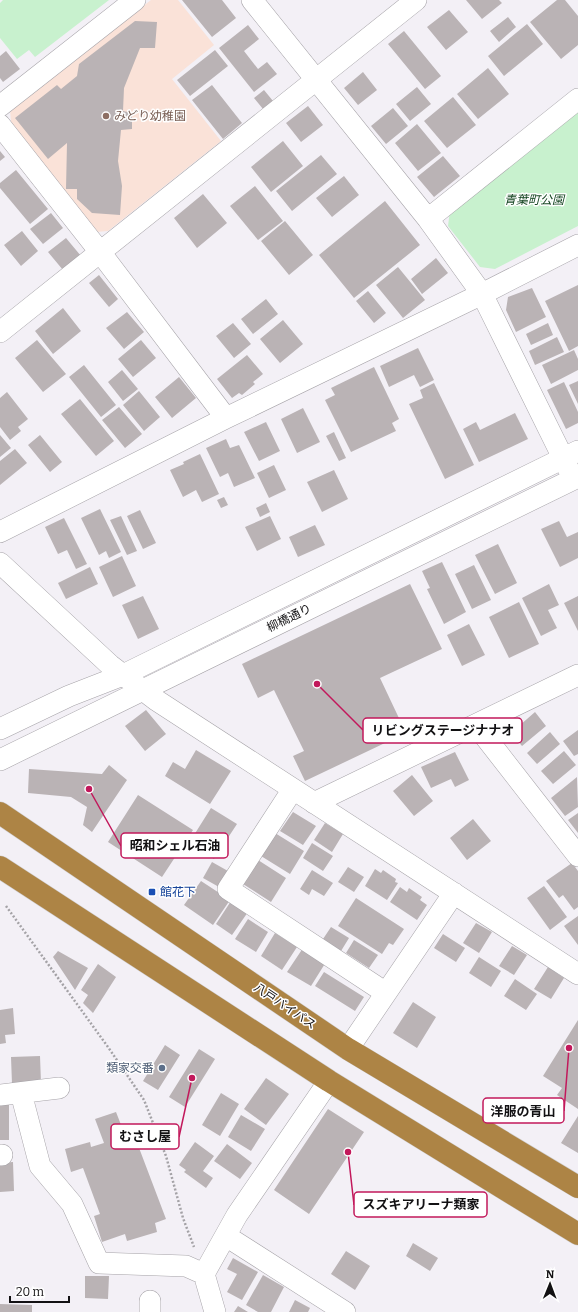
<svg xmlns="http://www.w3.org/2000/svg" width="578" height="1312" font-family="Bitter,'Noto Sans JP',serif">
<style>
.education{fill:#fae2d8}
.green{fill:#c8f1ce}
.building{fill:#bab3b5}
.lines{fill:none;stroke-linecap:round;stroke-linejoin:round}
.minor-casing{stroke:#a6a3a8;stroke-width:22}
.highway-casing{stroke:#d0cfd0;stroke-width:23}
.path{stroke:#a4a2a6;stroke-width:2.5;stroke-dasharray:2 2;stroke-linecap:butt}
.minor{stroke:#fff;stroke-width:21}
.highway{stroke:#ad8445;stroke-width:22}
.education-dot{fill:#8d6e63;stroke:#fff;stroke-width:1.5}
.transit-dot{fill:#1a4fb4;stroke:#fff;stroke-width:1.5}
.service-dot{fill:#5c6f8a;stroke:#fff;stroke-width:1.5}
.labels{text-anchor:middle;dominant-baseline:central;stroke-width:3;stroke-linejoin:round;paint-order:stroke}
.education-label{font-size:12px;fill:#785e54;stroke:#fff;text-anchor:start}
.park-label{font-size:12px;font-style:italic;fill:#144521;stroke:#fff}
.street-label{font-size:12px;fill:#121113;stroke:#fff}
.transit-label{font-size:12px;fill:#164399;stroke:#fff;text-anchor:start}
.service-label{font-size:12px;fill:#4e5e75;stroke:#fff;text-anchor:end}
.leader{fill:none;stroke:#c2185b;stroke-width:1.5}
.callout-dot{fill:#c2185b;stroke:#fff;stroke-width:1.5}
.callout{fill:#fff;stroke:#c2185b;stroke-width:1.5}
.callout-label{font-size:13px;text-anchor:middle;font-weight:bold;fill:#121113}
</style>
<rect width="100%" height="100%" fill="#f3f0f6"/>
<path class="education" d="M151,0H178L214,45L172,79L221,141L108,231L96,232L11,122L10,109Z"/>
<path class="green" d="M3,0H109L35,57L29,50L17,59L0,38V3Z
M578,109V226L495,269L480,267L448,226L450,210Z"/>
<path class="building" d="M182,0H222L236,18L212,37Z
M466,0H499L502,3L482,19Z
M557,0H565L578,16V45L561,59L530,22Z
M449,10L468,32L446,50L427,27Z
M508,17L516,27L499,42L490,31Z
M135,21L157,22L155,48H140L124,88L123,111L132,113V129L121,130L118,161L122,186L120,215L92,213L77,199V189H66L67,143L48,159L15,118L57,85L61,89L77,76L79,64Z
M527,24L543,44L504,76L488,56Z
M248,25L259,39L244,51L258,69L267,62L277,74L254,92L219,48Z
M404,31L441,76L425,89L388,44Z
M215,50L228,66L190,96L177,80Z
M6,51L20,69L3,82L0,78V56Z
M488,68L509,94L478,119L457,94Z
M363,72L377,90L358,105L344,88Z
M212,85L242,123L223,139L192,100Z
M417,87L431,104L410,121L396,104Z
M264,90L273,101L263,109L254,98Z
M453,97L476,125L447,148L424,121Z
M308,106L323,125L301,142L286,123Z
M393,108L408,126L386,144L371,126Z
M417,124L441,153L418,171L395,143Z
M283,141L303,166L271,192L251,167Z
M0,151L5,157L0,161Z
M321,155L337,174L292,211L276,191Z
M443,156L460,176L434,197L417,177Z
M16,170L48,209L30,224L0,188V183Z
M344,176L359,195L332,217L316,198Z
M255,186L283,221L258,240L230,206Z
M203,194L227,223L197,248L174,218Z
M385,201L420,245L354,298L319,255Z
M51,213L63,228L43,244L30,229Z
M285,221L313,255L289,275L261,241Z
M22,231L38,251L21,266L4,245Z
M66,238L81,256L63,270L48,252Z
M436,258L448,273L422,294L411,279Z
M398,267L425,300L403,318L376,285Z
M99,275L118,299L109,307L89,283Z
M578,285V346L569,351L545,301Z
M532,288L546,317L516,332L506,310L508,297Z
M368,291L386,313L374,323L356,301Z
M266,299L278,314L253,334L241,319Z
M63,308L81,331L53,354L35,331Z
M127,312L144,332L124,349L106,328Z
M283,320L303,344L280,363L260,339Z
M233,323L251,344L234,358L216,336Z
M548,323L553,335L531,345L526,334Z
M557,337L564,352L535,365L529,351Z
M37,340L66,374L43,392L15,358Z
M141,340L156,358L133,377L118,359Z
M418,348L434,380L420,387L414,375L389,387L380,366Z
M574,350L578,359V370L551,384L542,365Z
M247,355L263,374L253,382L255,384L242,395L239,393L232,398L217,379Z
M84,365L116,405L101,417L69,377Z
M374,367L399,419L392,423L396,431L351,452L325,400L335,395L331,388Z
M122,370L138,389L123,401L108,382Z
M179,377L196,398L172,418L155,397Z
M578,381V404L569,385Z
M564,382L578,412V423L566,429L547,390Z
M434,383L474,465L445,479L409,404L423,398L420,390Z
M139,391L160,417L144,431L123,405Z
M7,392L28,419L18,427L21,431L10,440L0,427V398Z
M80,399L114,441L96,456L61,414Z
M119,407L142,434L125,448L102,420Z
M303,408L320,442L297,453L281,419Z
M515,413L528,439L479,462L463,429L476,422L480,430Z
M266,422L280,451L259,461L244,432Z
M334,432L346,458L339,461L326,436Z
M0,435L11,448L0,457Z
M40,435L62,462L50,472L28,445Z
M226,439L230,448L239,445L255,478L234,487L228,473L220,477L206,448Z
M15,449L27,463L0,485V461Z
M200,454L219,494L202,502L196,490L183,497L170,470L184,464L183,462Z
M274,465L286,490L269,498L257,473Z
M334,470L348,499L322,512L307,482Z
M224,497L228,505L221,508L217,500Z
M266,503L270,512L260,517L256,508Z
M100,509L121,552L109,558L106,551L99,555L81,518Z
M140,510L156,543L143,549L127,516Z
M121,516L137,551L127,555L110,520Z
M270,516L281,539L257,551L245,527Z
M64,518L87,564L76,569L67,550L58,554L45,527Z
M559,521L567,537L578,532V558L560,567L541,529Z
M315,525L325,545L298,557L289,537Z
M498,544L517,583L495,594L475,555Z
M122,556L136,586L113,597L99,567Z
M442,562L466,612L444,624L427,589L430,588L422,571Z
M474,565L491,600L472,609L455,574Z
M90,567L98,584L66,599L58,583Z
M410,584L442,649L380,678L406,733L305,781L293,756L304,751L274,690L258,698L242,664Z
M549,584L559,605L548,610L557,628L541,636L522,598Z
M143,596L159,629L138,639L122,605Z
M578,596V631L564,603Z
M519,602L539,644L509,658L489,617Z
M469,624L485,655L462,666L447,635Z
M146,710L166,734L145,751L125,726Z
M535,712L546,726L522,746L511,733Z
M578,730V754L574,756L563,741Z
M550,732L560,744L537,764L527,753Z
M196,750L231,771L210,804L165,776L173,762L185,769Z
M564,751L576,765L553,784L541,771Z
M455,752L469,780L455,787L451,779L431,788L421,767Z
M109,765L127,780L92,832L83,825L87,807L71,797L28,793L29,769L102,774Z
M412,775L433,801L414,816L393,791Z
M577,777L578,807L565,816L551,798Z
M138,795L193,830L162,877L108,842Z
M211,808L237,824L214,859L189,843Z
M293,812L316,826L303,845L280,831Z
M578,813V833L568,820Z
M473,819L491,841L467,860L450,838Z
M325,823L343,834L332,852L314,840Z
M275,833L304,851L290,874L261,856Z
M312,843L333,856L323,871L303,858Z
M258,860L286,878L271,902L243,884Z
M212,862L228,871L219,887L203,878Z
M572,863L578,871V907L574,910L563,895L559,898L546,881Z
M348,867L364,877L354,892L338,882Z
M375,869L381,873L383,870L396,879L395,882L398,883L387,900L365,886Z
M312,870L333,883L324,896L312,889L309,895L300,889Z
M201,881L230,900L213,925L184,905Z
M544,886L567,917L550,930L527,898Z
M400,887L407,892L409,888L422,897L420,900L427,905L417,920L390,902Z
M356,898L404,929L393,945L389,943L382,954L338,926Z
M231,901L248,912L232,935L216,924Z
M578,916V945L564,926Z
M248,919L268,932L256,952L235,939Z
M476,923L492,932L479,953L463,943Z
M331,927L349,938L341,951L323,939Z
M275,933L297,947L282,970L261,956Z
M443,934L465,948L456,962L434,948Z
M354,940L378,955L369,968L346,953Z
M512,946L527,955L514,975L499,966Z
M303,948L326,962L311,986L287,972Z
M58,951L88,968L75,990L53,957Z
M479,957L501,971L491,987L469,973Z
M98,964L116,977L93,1013L83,1003L88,995L81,990Z
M548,967L564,978L551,999L534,989Z
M324,972L364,997L355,1011L315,986Z
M515,979L537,994L526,1010L504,996Z
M413,1002L436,1017L417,1048L393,1033Z
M13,1008L15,1034L5,1035L6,1043L0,1044V1010Z
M578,1020V1109L557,1095L562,1088L543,1076Z
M165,1045L180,1055L158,1090L143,1081Z
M199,1049L215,1059L185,1107L169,1097Z
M40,1056L41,1083L12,1084L11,1057Z
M266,1078L289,1094L266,1125L244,1109Z
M221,1093L239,1104L220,1136L202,1125Z
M0,1104H9V1140H0Z
M328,1109L364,1132L309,1214L274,1190Z
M116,1112L125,1135L133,1132L166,1219L155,1223L157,1232L127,1241L125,1234L102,1242L94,1216L100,1214L83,1168L71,1172L65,1149L90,1142L91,1147L104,1143L95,1119Z
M241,1115L265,1129L251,1151L228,1137Z
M578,1116V1153L561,1143Z
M195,1142L214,1156L203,1171L213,1178L206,1188L184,1172L186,1170L179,1165Z
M227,1144L252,1163L240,1179L214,1161Z
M13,1162L14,1191L0,1192V1163Z
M413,1243L438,1258L430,1271L406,1256Z
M346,1251L370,1266L355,1290L331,1274Z
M233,1258L258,1272L242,1300L227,1292L237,1274L227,1269Z
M263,1275L284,1287L271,1312H258L246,1305Z
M85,1276H109L108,1299L85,1298Z
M295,1300L310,1308L308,1312H289Z
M0,1304L32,1305V1312H0Z
M238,1306L248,1312H234Z"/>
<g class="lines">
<g class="minor-casing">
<path id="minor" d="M252,0L428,219L482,294L569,470
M0,106L135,0
M0,125L100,252L226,418
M428,219L578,99
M0,332L416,0
M0,532L226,418L482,294L578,245
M0,563L110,665L156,700L578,974
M476,725L578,856
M0,729L69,696L123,675L578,451
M0,760L578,477
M293,789L228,889L386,993
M314,803L578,675
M348,1049L454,893
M21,1093L40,1166L72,1204L99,1263L186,1266L204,1274
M0,1095L59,1088
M0,1155H2
M226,1236L345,1312
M150,1312V1301
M215,1312L204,1274L237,1215L329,1081"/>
</g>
<g class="highway-casing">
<path id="highway" d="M0,813L348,1049L578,1187
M0,867L329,1081L578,1234"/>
</g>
<path class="path" d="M6,906L108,1047L144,1100L166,1156L183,1218L194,1247"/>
<use href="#minor" class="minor"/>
<use href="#highway" class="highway"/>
</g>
<circle class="education-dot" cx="106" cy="116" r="4"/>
<rect class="transit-dot" x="148" y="888" width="8" height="8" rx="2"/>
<circle class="service-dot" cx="162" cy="1068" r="4"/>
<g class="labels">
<g class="education-label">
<text x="114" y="116">みどり幼稚園</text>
</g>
<g class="park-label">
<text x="534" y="200">青葉町公園</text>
</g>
<g class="street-label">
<text transform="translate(289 618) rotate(-26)">柳橋通り</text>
<text transform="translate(285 1006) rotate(34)">八戸バイパス</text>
</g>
<g class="transit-label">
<text x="160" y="892">館花下</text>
</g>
<g class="service-label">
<text x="154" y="1068">類家交番</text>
</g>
</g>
<path class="leader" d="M317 684L363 730M89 789L121 846M569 1048L564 1111M192 1078L179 1137M348 1152L354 1205"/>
<g class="callout-dot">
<circle cx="317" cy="684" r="4"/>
<circle cx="89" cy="789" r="4"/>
<circle cx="569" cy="1048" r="4"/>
<circle cx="192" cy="1078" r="4"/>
<circle cx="348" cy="1152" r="4"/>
</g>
<g class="callout">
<rect x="363" y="718" width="159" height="25" rx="4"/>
<rect x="121" y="833" width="107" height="25" rx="4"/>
<rect x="483" y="1098" width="81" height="25" rx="4"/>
<rect x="111" y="1124" width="68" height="25" rx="4"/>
<rect x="354" y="1192" width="133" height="25" rx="4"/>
</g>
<g class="callout-label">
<text x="443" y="735">リビングステージナナオ</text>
<text x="175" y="850">昭和シェル石油</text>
<text x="523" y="1116">洋服の青山</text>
<text x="145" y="1141">むさし屋</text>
<text x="421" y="1209">スズキアリーナ類家</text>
</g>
<g transform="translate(550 1284) rotate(1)" stroke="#ffffff" stroke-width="3" paint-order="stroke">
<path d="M0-3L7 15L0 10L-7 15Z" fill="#121113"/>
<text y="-6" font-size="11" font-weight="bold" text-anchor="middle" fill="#121113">N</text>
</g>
<path d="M10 1296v6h59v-6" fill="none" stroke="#121113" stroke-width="2"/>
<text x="16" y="1296" font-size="12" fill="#121113" stroke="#ffffff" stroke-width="3" paint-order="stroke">20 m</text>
</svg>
